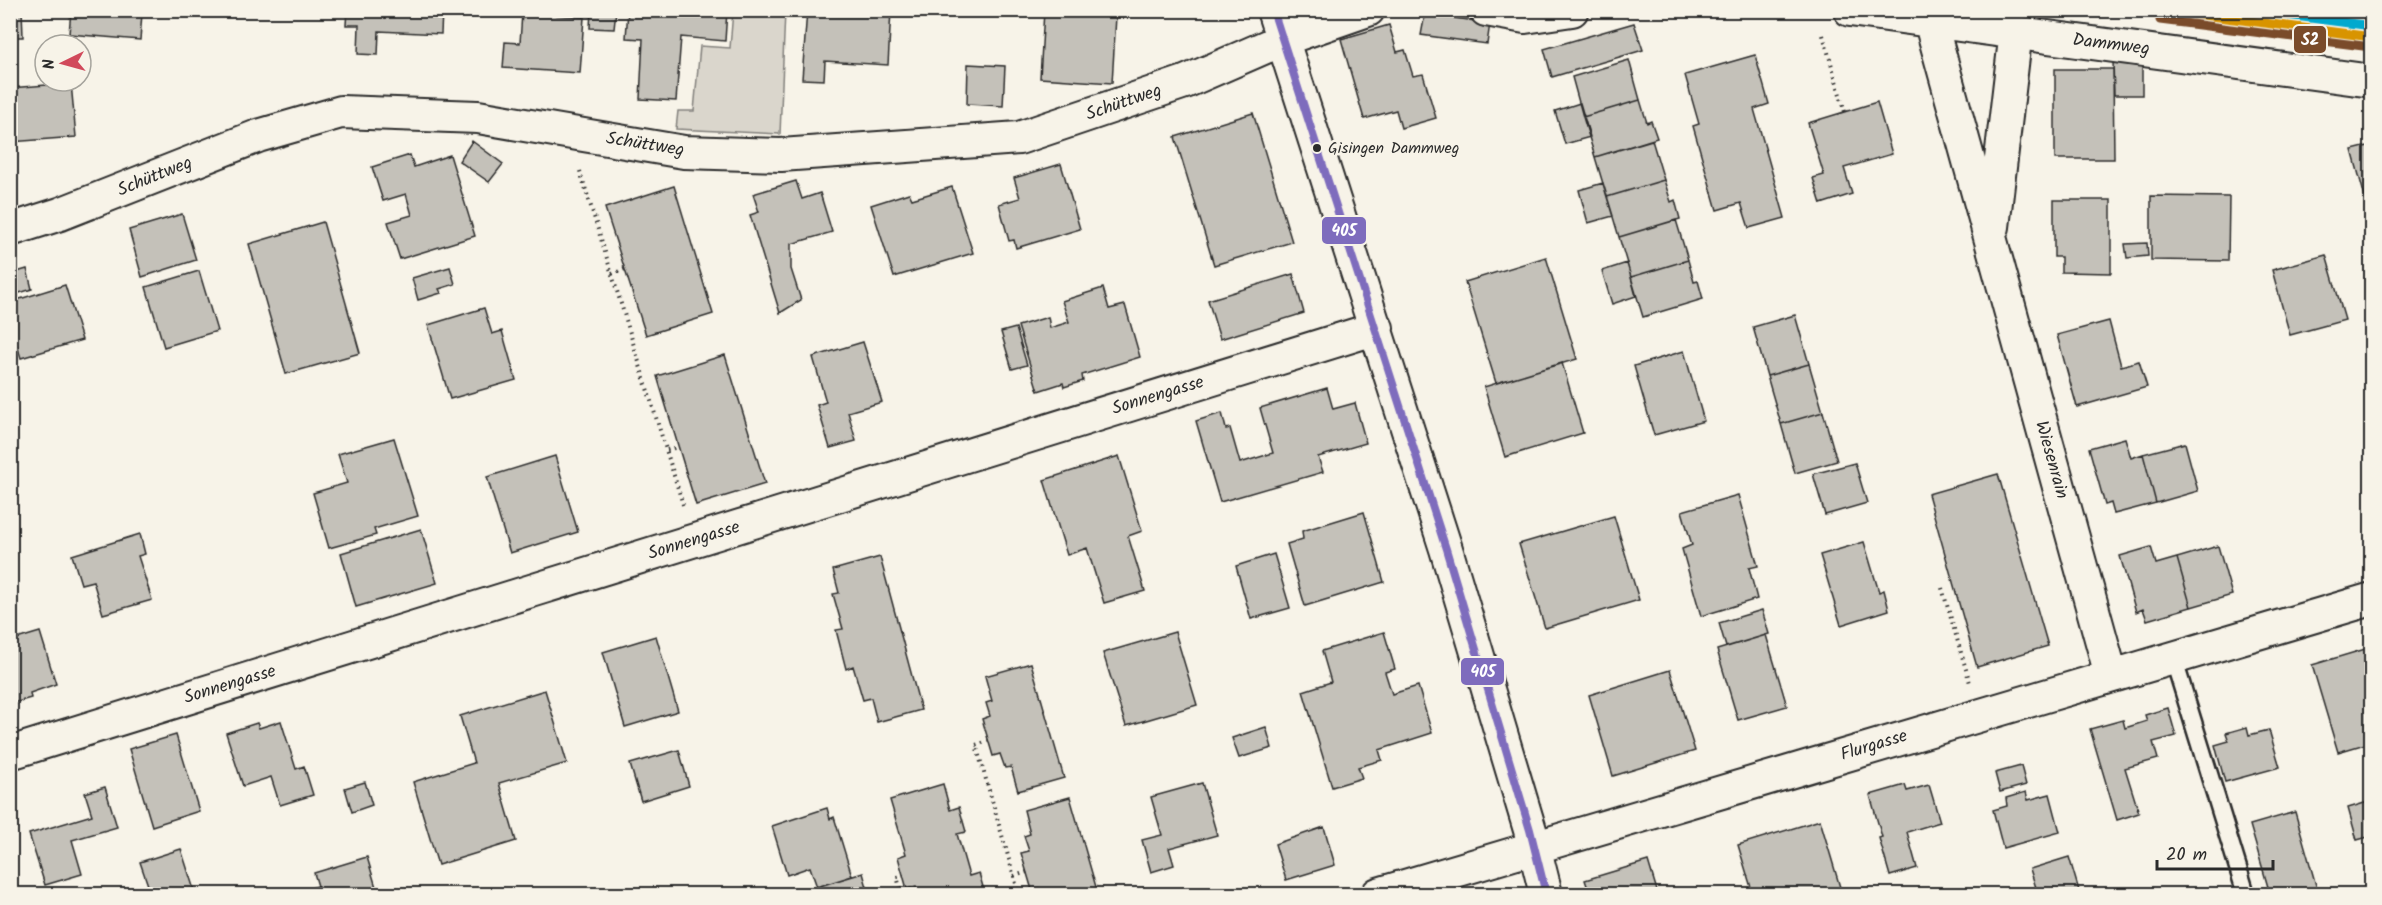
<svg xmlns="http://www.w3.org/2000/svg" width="2382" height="905" font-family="Kalam,sans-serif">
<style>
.green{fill:#dad6cc;stroke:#82807c;stroke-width:1.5}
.building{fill:#c4c1b9;stroke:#2b2b2b;stroke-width:1.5}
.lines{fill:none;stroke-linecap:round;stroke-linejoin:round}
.lane-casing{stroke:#2b2b2b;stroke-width:21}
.street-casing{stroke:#2b2b2b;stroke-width:36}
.path{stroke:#2b2b2b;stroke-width:4;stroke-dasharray:1.5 4.5;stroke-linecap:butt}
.lane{stroke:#f7f3e8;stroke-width:16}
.street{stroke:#f7f3e8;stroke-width:32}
.bus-1-casing{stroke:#f7f3e8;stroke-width:12}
.bus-1{stroke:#7e6cbd;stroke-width:8}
.rail-1-casing{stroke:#f7f3e8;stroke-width:14}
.rail-2-casing{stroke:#f7f3e8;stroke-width:14}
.rail-3-casing{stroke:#f7f3e8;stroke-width:14}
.rail-1{stroke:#d89406;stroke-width:9}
.rail-2{stroke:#7a4b2a;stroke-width:9}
.rail-3{stroke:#00a9ce;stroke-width:9}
.bus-dot{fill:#2b2b2b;stroke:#f7f3e8;stroke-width:2}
.labels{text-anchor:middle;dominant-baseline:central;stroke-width:5;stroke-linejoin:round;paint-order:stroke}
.bus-label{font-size:16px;fill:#2b2b2b;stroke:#f7f3e8;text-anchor:start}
.street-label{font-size:18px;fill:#2b2b2b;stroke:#f7f3e8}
.line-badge{stroke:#f7f3e8;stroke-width:2}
.badge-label{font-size:16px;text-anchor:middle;font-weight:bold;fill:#fff}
</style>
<rect width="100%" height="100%" fill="#f7f3e8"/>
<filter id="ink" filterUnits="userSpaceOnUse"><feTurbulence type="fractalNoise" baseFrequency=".0167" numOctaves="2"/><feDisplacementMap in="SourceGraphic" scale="12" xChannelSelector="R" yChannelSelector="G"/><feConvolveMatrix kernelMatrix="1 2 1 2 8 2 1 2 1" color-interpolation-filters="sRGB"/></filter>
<g filter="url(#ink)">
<path class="green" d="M733,11H785L780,134L676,129L678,111H694L700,46L730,48Z"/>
<path class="building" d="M10,10H22L23,37H10Z
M71,10L142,13L140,40L69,34Z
M347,10H442L441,34L379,31L378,55L358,54L359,25H346Z
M591,10H616L614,29L590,28Z
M628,10H727L725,41L681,37L676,101L640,99L643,39L626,38Z
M807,10H891L888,65L825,61L824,80L802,79Z
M1044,11L1116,16L1112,83L1040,78Z
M522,13L584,17L580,73L503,68L505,42L520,43Z
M1425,14L1490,23L1487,44L1421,35Z
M1634,23L1643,50L1552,77L1544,49Z
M1389,25L1397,52L1405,50L1413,76L1423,74L1436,118L1401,128L1396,110L1364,119L1341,39Z
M1755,55L1769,104L1754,109L1785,218L1749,228L1741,203L1717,210L1693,126L1699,124L1685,75Z
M1629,60L1640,100L1583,117L1572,77Z
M2113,61L2142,65V95H2114Z
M968,64L1005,66L1003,106L967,104Z
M2055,69H2113L2114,159H2055Z
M71,83L76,137L10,142V88Z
M1640,100L1647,123L1651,121L1657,138L1595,157L1583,117Z
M1877,102L1892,154L1844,168L1852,194L1821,204L1813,178L1824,175L1808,123Z
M1580,103L1590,137L1565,144L1555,111Z
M1253,113L1292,242L1214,265L1175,137Z
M1652,140L1664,180L1607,197L1595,157Z
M472,141L503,164L489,182L459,161Z
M2372,145V200L2366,201L2352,150Z
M410,155L414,167L450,155L475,236L400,259L388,222L412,215L406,194L383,201L372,167Z
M1061,164L1080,229L1016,248L1014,240L1009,241L999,204L1020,198L1014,178Z
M1664,180L1671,202L1675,200L1680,219L1619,237L1607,197Z
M796,181L802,199L820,193L832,232L791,244V269L801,300L780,313L750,215L759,212L753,194Z
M1603,183L1613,216L1588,223L1579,190Z
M674,186L713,314L646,335L605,208Z
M952,187L973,253L894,277L871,205L909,193L912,199Z
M2151,196L2229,197L2228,261L2151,260Z
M2054,200H2111V273L2061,272V257H2054Z
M182,214L196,260L142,277L129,230Z
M1676,220L1688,260L1631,277L1619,237Z
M323,222L360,353L286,374L249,244Z
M2147,243L2148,256L2127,258L2125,244Z
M2326,255L2345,320L2290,335L2272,270Z
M1546,257L1577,359L1496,383L1465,282Z
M1688,260L1694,282L1698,281L1703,299L1643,317L1631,277Z
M1627,263L1636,296L1612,304L1602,271Z
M450,267L455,284L439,289L441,293L418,300L412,278Z
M27,269L32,289L10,296V274Z
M199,271L217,331L164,347L146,287Z
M1293,274L1304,313L1220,339L1208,300Z
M65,285L82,340L21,358L10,323V302Z
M1103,288L1109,309L1125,305L1140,357L1082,375L1083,381L1064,387L1063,383L1038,391L1018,326L1048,317L1050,328L1069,322L1062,301Z
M484,308L492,334L502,331L516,380L450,399L428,325Z
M1795,315L1809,364L1767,376L1753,327Z
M2109,321L2121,366L2139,361L2147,387L2077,407L2057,335Z
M1016,328L1027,365L1012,369L1001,332Z
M863,342L882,402L848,412L856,441L830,448L817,405L826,402L813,357Z
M1684,351L1704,421L1654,435L1634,366Z
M725,355L765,484L696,505L657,376Z
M1562,363L1583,433L1505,457L1484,387Z
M1809,364L1823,412L1781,424L1767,376Z
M1327,388L1333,409L1355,403L1366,443L1318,457L1323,472L1220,502L1196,421L1222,413L1226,429L1230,428L1240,463L1273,453L1260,408Z
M1823,412L1837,461L1795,473L1781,424Z
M394,438L418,516L374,529L376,535L329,548L313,493L347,483L338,454Z
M2125,438L2131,458L2143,454L2156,503L2114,514L2111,503L2105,505L2089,448Z
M2185,443L2198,491L2156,503L2143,454Z
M555,456L578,532L510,553L487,477Z
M1119,456L1142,531L1128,536L1145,591L1104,603L1087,548L1067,555L1044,480Z
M1855,463L1867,503L1825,515L1813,474Z
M1998,474L2048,646L1977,667L1928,494Z
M1738,495L1758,566L1749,568L1757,599L1701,616L1682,549L1692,545L1682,511Z
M1364,512L1384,582L1305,606L1287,544L1303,539L1302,531Z
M1614,516L1639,600L1545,628L1519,544Z
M421,529L437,583L356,607L341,553Z
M140,534L145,554L138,556L152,600L103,614L93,581L81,584L72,555Z
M1864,542L1879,592L1884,590L1889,610L1841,625L1820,555Z
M2218,546L2232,595L2191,607L2177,558Z
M2151,547L2156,564L2177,558L2191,607L2147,620L2143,609L2136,612L2120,556Z
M1274,554L1290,608L1251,619L1236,566Z
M880,557L921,710L877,722L871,698L863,700L853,666L846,669L836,630L843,629L833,594L839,593L833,570Z
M1762,610L1769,634L1726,647L1719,623Z
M40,632L56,684L30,693L31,698L10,704V641Z
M1175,632L1197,705L1126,726L1103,653Z
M1384,632L1395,669L1385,672L1392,694L1418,686L1432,733L1379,750L1382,760L1358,767L1362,778L1332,787L1303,691L1331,682L1322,651Z
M1766,635L1787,706L1738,720L1717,650Z
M656,636L678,711L625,727L603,652Z
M2372,647V742L2338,752L2312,665Z
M1031,663L1064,778L1018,791L1011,767L1005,768L1000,754L993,756L982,719L990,716L986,703L992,701L985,676Z
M1670,670L1695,751L1613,776L1589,695Z
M545,690L567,763L499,783L516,841L438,865L413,782L474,763L460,716Z
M2168,708L2176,736L2153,742L2158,759L2125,768L2139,813L2117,820L2090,729L2123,720L2125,728L2147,721L2145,715Z
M281,721L296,769L304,766L313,795L280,805L271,777L243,786L226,733L257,723L259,728Z
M1266,727L1272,748L1239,758L1232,738Z
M2247,727L2249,735L2269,730L2280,767L2225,782L2215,745L2229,741L2226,733Z
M176,735L199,811L152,826L129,749Z
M679,750L689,786L641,801L630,764Z
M2021,766L2026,785L2000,792L1995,773Z
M365,782L372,805L352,812L345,788Z
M1202,783L1217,835L1169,848L1174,865L1151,872L1142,840L1162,835L1151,797Z
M943,784L950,810L959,807L966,832L957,834L969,876L979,873L985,894H918L916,886L907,889L898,857L906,854L890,800Z
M1905,785L1907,791L1929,785L1940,822L1907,832L1917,868L1890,876L1879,838L1882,837L1870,795Z
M105,787L117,827L72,840L82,874L45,885L29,834L92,815L85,793Z
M2026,792L2028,800L2050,794L2060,832L2003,848L1993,810L2007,806L2006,798Z
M1070,797L1098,894H1041L1039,888L1032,890L1021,853L1029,851L1024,836L1030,834L1024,810Z
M2368,802L2372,815V836L2357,840L2348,808Z
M827,808L830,819L834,817L852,876L817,887L810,867L787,875L772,826Z
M2295,812L2317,889L2300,894H2270L2250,825Z
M1820,820L1842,894H1753L1738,845Z
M1324,827L1335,865L1286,880L1275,844Z
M181,849L195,893L151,894L140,862Z
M367,857L378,894H288L318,886L314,873Z
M2069,857L2080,894H2038L2030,869Z
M1648,861L1658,894H1590L1585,880Z
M863,873L869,894H793Z"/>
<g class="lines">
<g class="lane-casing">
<path id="lane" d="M2173,657L2246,894"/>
</g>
<g class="street-casing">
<path id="street" d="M1273,10L1446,549L1530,830L1546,894
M1486,10L1525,17L1572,10
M1850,10L2372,81
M1930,20L2111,675
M1993,227L2016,31
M10,230L60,214L258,136L341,112L478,117L684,152L781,155L1019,138L1185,82L1284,39L1368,10
M10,753L1377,328
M1378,894L2372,599"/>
</g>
<path class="path" d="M1823,35L1845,112
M580,171L684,508
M612,274L625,269
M667,450L678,447
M1942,588L1970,683
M989,741L976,745L1019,894
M1014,876L1027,872
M902,894L897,877L904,876"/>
<use href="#lane" class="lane"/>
<use href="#street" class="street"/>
<g class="bus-1-casing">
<path id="bus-1" d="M1273,10L1446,549L1530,830L1546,894"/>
</g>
<use href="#bus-1" class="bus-1"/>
<g class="rail-1-casing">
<path id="rail-1" d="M2165,10L2372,37"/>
</g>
<g class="rail-2-casing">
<path id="rail-2" d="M2160,20L2371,47"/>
</g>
<g class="rail-3-casing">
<path id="rail-3" d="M2248,10L2372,26"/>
</g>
<use href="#rail-1" class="rail-1"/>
<use href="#rail-2" class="rail-2"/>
<use href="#rail-3" class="rail-3"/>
</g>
</g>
<circle class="bus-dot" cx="1317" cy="148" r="5"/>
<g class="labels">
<g class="bus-label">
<text x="1328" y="148">Gisingen Dammweg</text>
</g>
<g class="street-label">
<text transform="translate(2111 45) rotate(7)">Dammweg</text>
<text transform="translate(1124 103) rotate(-19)">Schüttweg</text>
<text transform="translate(645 145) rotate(9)">Schüttweg</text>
<text transform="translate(155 177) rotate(-22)">Schüttweg</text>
<text transform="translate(1158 396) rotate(-17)">Sonnengasse</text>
<text transform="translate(2051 460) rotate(74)">Wiesenrain</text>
<text transform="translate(694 541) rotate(-17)">Sonnengasse</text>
<text transform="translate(230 685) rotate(-17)">Sonnengasse</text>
<text transform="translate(1874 746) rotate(-17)">Flurgasse</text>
</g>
</g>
<g class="line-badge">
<rect x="2293" y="25" width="34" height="29" rx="6" fill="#7a4b2a"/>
<rect x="1321" y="216" width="46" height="29" rx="6" fill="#7e6cbd"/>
<rect x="1460" y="657" width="45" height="29" rx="6" fill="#7e6cbd"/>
</g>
<g class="badge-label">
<text x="2310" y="45">S2</text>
<text x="1344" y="236">405</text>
<text x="1483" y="677">405</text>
</g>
<rect width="2382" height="905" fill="none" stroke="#f7f3e8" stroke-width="36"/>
<rect x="18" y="18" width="2346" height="869" fill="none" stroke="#2b2b2b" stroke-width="2" filter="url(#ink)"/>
<g transform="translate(63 63) rotate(265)"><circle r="28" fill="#f7f3e8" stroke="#a5a39c" stroke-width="1.5"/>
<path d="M0-4.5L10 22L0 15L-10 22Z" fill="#d1495b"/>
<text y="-9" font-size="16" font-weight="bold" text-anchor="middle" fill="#2b2b2b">N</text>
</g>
<path d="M2157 860v9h116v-9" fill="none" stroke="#2b2b2b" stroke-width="3"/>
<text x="2166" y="860" font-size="18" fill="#2b2b2b" stroke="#f7f3e8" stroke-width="4.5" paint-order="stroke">20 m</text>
</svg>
